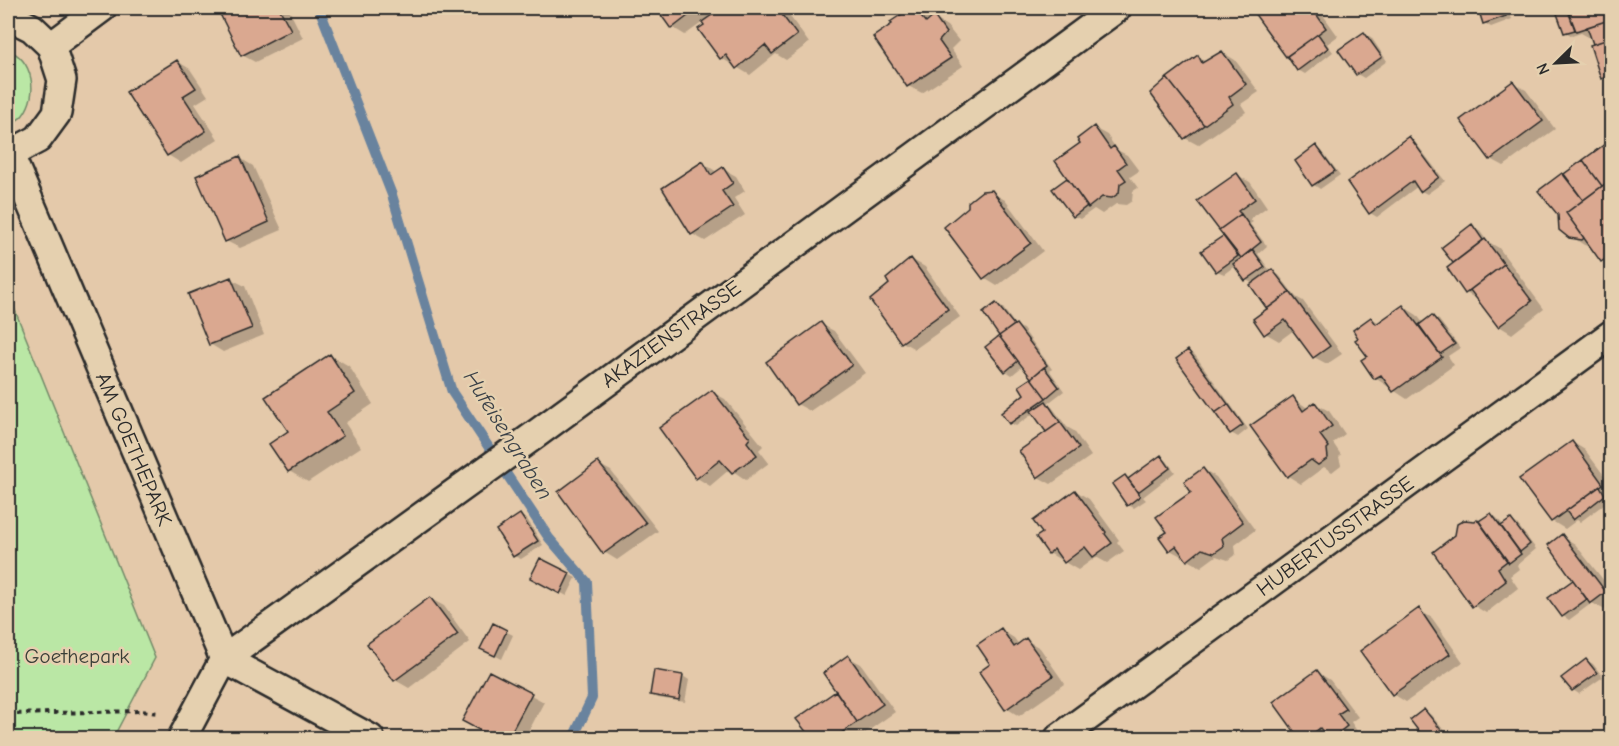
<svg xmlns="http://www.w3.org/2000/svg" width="1619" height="746" font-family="'Comic Neue',sans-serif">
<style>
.green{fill:#bae7a5;stroke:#728968;stroke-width:1.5}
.shadow{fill:#0003}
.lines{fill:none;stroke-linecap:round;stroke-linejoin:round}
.stream{stroke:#69839e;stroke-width:10}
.building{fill:#daa890;stroke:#2b2b2b;stroke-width:1.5}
.street-casing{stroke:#2b2b2b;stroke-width:32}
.path{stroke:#2b2b2b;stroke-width:4;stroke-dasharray:4.5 4.5;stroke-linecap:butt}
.street{stroke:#e5d0af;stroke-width:27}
.labels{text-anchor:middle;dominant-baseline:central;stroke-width:5;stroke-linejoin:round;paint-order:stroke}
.street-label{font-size:21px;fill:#2b2b2b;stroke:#e5d0af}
.park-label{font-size:21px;fill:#393e37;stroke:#e5d0af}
.water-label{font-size:22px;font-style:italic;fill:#3a4148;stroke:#e5d0af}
</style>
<rect width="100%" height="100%" fill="#e4c9aa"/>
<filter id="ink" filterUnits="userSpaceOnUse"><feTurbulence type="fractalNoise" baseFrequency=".0167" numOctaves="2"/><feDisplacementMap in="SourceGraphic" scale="12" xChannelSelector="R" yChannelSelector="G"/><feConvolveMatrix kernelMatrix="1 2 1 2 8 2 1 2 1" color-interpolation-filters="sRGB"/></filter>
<g filter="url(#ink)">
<path class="green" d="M8,50C33,60 39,94 23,115C19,120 13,122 8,126Z
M8,293L155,658L113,738H8Z"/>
<path class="shadow" d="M219,8H288L303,38L255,62L242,55Z
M373,8H386L379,11Z
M658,8H703L710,18L724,8H784L809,43L786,60L776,54L750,75L721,58L703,22L685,35L672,27Z
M914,8L927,16L931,21L934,18L947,26L959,41L951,49L963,66L922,93L908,86L892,22Z
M1263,8H1318L1338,36L1327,44L1333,52L1305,74L1298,70L1256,13Z
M1353,8H1369L1361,14Z
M1479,8H1508L1512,19L1491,27L1484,23Z
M1557,8H1612V80L1609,81L1602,78L1592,37L1590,38L1581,33L1572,36L1566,32Z
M1364,34L1371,37L1387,61L1364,78L1357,74L1340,50Z
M1222,52L1235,60L1259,92L1241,104L1246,112L1198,145L1185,138L1198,57L1206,62Z
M177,61L190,69L208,96L195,104L218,139L181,163L168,155Z
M1513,83L1526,90L1555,129L1504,166L1491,159Z
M1094,128L1107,135L1117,150L1127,155L1139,171L1130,177L1138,188L1133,191L1132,201L1126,205L1116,204L1102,214L1094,209L1080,219L1074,216L1067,180L1082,143Z
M1409,138L1415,142L1445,181L1427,194L1421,191L1418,186L1377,217L1370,213L1349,183Z
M1612,140V266L1602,261L1592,247L1584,245L1560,229L1564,176Z
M1316,147L1322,151L1340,175L1320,189L1314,185L1297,161Z
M240,158L253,166L282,230L240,248L226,241Z
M703,163L717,172L723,169L736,176L745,191L734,198L745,215L705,241L692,234Z
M1237,175L1250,182L1267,207L1250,219L1253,222L1250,224L1267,246L1258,254L1271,272L1279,275L1296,297L1303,301L1342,354L1327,364L1314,357L1294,330L1279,341L1265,333L1270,309L1254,284L1246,280L1236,265L1224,274L1217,271L1203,252L1226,236Z
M991,192L1005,200L1043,251L997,286L984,278L969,208Z
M1472,226L1479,230L1487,241L1499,248L1544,309L1512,334L1499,326L1480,301L1466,293L1449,269L1456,263L1454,262Z
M911,259L925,267L960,317L915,349L902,342Z
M231,279L245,286L264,335L223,352L210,344Z
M996,305L1003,308L1016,326L1023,329L1052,369L1050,371L1064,391L1047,404L1052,407L1067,427L1074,431L1091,456L1051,484L1038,477L1049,432L1034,413L1016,426L1010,423L1026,395L1033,378L1023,366L1012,375L1006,371L987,347L1001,336L985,313Z
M1404,307L1417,315L1423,323L1433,317L1439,320L1460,348L1448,356L1454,365L1407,399L1375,378L1369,356L1371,318L1380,323Z
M821,324L834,331L865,373L810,411L797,404Z
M1188,351L1195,355L1248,429L1238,437L1231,433Z
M330,355L349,366L373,404L345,423L361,447L308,482L289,471L290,432Z
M712,392L725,399L763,446L759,450L769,463L746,480L730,469L710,486L697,478Z
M1293,398L1309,409L1316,404L1329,411L1345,434L1333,443L1341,455L1339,457L1341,465L1332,472L1324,467L1301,484L1288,476Z
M1572,442L1585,450L1612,486V495L1609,496L1611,499L1580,522L1577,520L1565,529L1552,521Z
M1161,457L1167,461L1175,472L1143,497L1146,500L1134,508L1128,505L1125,477L1130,480Z
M598,464L611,471L658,531L617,560L604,552Z
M1203,469L1216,477L1255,530L1235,545L1236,554L1228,560L1216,556L1201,567L1188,560L1185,556L1183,557L1170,550L1169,533L1193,492Z
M1076,491L1089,499L1119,540L1117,542L1124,551L1107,563L1096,557L1078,570L1049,553L1044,533Z
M1491,514L1497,518L1504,526L1511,521L1517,524L1536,549L1517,565L1519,569L1510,576L1518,588L1486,613L1473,605L1477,521L1480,523Z
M520,516L527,519L543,545L521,559L514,556Z
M1562,536L1575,544L1612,591V605L1605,610L1592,603L1569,620L1563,616L1579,585Z
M541,560L576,578L567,596L538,581Z
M431,599L444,606L470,642L409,688L395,680L369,645Z
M1419,610L1432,618L1463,662L1406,702L1393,694Z
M493,625L513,635L502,659L488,652Z
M1001,630L1014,638L1019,645L1026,640L1040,648L1065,684L1019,716L1006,708L992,665Z
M848,657L861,664L895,712L858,738H812L799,719L838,692Z
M1586,660L1593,664L1603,677L1579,694L1573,690Z
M1317,672L1330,680L1358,717L1351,722L1359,734L1353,738H1300L1275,702Z
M683,676L689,680L685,702L658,698L651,695Z
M531,695L544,702L525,738H496L477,728Z
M1424,711L1431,715L1447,734L1441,738H1426L1412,720Z
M1199,735L1206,738H1194Z"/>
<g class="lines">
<path class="stream" d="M319,8L392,195L452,392L549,538L587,582L592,698L573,738"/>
</g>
<path class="building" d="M217,8H279L291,30L241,56Z
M656,8H696L697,9L671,29Z
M722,8H777L797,35L772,54L765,45L736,69L726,55L720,59L698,29L704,25L702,22Z
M911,8H914L926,23L934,16L946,33L939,41L951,58L907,87L873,37L892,24L890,22Z
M1261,8H1312L1326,28L1286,57L1254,13Z
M1478,8H1503L1506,16L1483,24Z
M1555,8H1567L1575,30L1564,33Z
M1567,8H1612V19L1576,31Z
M1612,19V38L1593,44L1587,27Z
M1364,32L1382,57L1356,75L1338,50Z
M1318,34L1328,48L1297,71L1287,56Z
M1612,38V75L1601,79L1590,45Z
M1222,51L1246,84L1229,97L1233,104L1204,125L1167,78L1198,55L1202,63Z
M177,60L196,88L183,96L206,131L167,156L126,92Z
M1167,78L1204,125L1184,139L1150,93Z
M1513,81L1543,121L1490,160L1460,120Z
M1094,126L1110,149L1114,146L1126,163L1118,169L1126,180L1120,184L1119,193L1112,198L1102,197L1088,208L1055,161L1080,143L1077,139Z
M1409,136L1439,177L1420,192L1413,181L1369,214L1347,182Z
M1612,139V179L1602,186L1583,160Z
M1316,145L1335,171L1312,186L1295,161Z
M240,156L269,222L225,242L196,176Z
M1583,160L1602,186L1583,200L1564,174Z
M703,161L711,175L723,167L733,183L722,191L733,207L691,235L662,188Z
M1237,173L1255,199L1238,211L1241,214L1219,230L1197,201Z
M1562,173L1583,200L1566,213L1584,238L1582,240L1569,238L1559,230L1558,215L1538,191Z
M1067,178L1087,206L1073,217L1052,189Z
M1612,179V254L1601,262L1566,213Z
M992,190L1031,243L983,279L944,227L968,207V202L982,191Z
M1241,214L1261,242L1241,258L1219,230Z
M1472,224L1483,240L1453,263L1441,248Z
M1223,236L1238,256L1216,272L1201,251Z
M1485,239L1504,264L1465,294L1447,268Z
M1253,250L1265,267L1245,281L1233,264Z
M911,258L948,309L901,343L870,300L889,284L886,279Z
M1504,264L1532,301L1498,327L1470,290Z
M1272,269L1290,292L1267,309L1250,285Z
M231,277L252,328L209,345L188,294Z
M1290,292L1330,346L1313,358L1285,320L1264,335L1253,319Z
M996,303L1014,325L999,336L983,313Z
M1403,305L1442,357L1393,392L1381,375L1374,379L1361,360L1367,356L1355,340L1358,338L1353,330L1371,317L1376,324Z
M1432,315L1455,344L1440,354L1419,325Z
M821,322L852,365L796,405L766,362Z
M1016,324L1047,365L1031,378L999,336Z
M999,336L1018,361L1005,372L985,347Z
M1188,350L1228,404L1215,413L1176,359Z
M330,354L355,393L327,412L343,436L288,472L269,444L288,431L265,397Z
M1044,367L1059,387L1046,398L1031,378Z
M1031,378L1046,398L1009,424L1001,413L1024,394L1019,386Z
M712,390L750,438L747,442L757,455L732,473L720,460L696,479L659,428Z
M1293,396L1303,411L1315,402L1332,426L1320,435L1329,447L1327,449L1328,458L1318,465L1311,460L1287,477L1250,426Z
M1046,401L1060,422L1046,432L1031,411Z
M1228,404L1243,425L1230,434L1215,413Z
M1060,422L1079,448L1037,478L1019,451Z
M1572,441L1603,484L1551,522L1519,479Z
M1161,455L1170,468L1138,492L1128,479Z
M598,462L646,523L603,554L558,492Z
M1203,468L1243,522L1222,538L1224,546L1214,553L1202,549L1187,561L1176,546L1169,551L1159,537L1167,532L1156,517L1191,492L1184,482Z
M1125,475L1140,496L1127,506L1112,484Z
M1600,486L1605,495L1573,520L1566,511Z
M1075,490L1106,532L1105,534L1112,543L1093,557L1085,547L1064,563L1054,549L1048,554L1036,537L1042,533L1033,521Z
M1491,513L1521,554L1509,563L1479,521Z
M520,514L538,541L513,557L496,530Z
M1477,519L1507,561L1498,568L1506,581L1472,607L1433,552L1455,535L1457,524L1464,520L1475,521Z
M1511,519L1530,544L1520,552L1501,526Z
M1562,534L1606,592L1590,604L1548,545Z
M540,558L570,573L560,594L530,578Z
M1573,580L1587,599L1562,617L1548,598Z
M430,597L458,634L394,681L367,644Z
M1419,608L1450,654L1392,695L1360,651Z
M493,623L507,630L495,656L480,649Z
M1001,628L1014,647L1026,638L1053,676L1005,710L979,672L990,664L977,645Z
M848,655L883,704L857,722L823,673Z
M1586,659L1597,673L1572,691L1561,678Z
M654,670L683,675L679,700L650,695Z
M1317,670L1346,709L1338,714L1347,726L1332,738H1328L1320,728L1307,738H1299L1273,702Z
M489,671L532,693L508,738H494L462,721Z
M836,691L857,722L834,738H811L796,719Z
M1424,709L1441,730L1430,738H1424L1410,720Z"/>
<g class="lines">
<g class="street-casing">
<path id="street" d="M8,16L32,28L51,46L62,80L57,113L38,139L8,155
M51,46L102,8
M10,155L224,659
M224,659L370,738
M182,738L224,659L532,437L1117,8
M1059,738L1612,334"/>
</g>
<path class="path" d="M8,714L140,711L159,713"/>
<use href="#street" class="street"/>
</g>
</g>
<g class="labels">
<g class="street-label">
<text transform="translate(671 334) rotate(-36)">AKAZIENSTRASSE</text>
<text transform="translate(134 449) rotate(67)">AM GOETHEPARK</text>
<text transform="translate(1335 536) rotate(-36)">HUBERTUSSTRASSE</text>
</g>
<g class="park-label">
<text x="77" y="656">Goethepark</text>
</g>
<g class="water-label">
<text transform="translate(508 435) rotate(58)">Hufeisengraben</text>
</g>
</g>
<rect width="1619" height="746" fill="none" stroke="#e5d0af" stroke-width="30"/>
<rect x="15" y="15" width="1589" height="716" fill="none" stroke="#2b2b2b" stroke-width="2" filter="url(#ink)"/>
<g transform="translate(1556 63) rotate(246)" stroke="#e5d0af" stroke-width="4.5" paint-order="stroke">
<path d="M0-4.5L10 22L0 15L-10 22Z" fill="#2b2b2b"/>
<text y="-9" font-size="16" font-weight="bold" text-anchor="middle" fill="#2b2b2b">N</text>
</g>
</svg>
